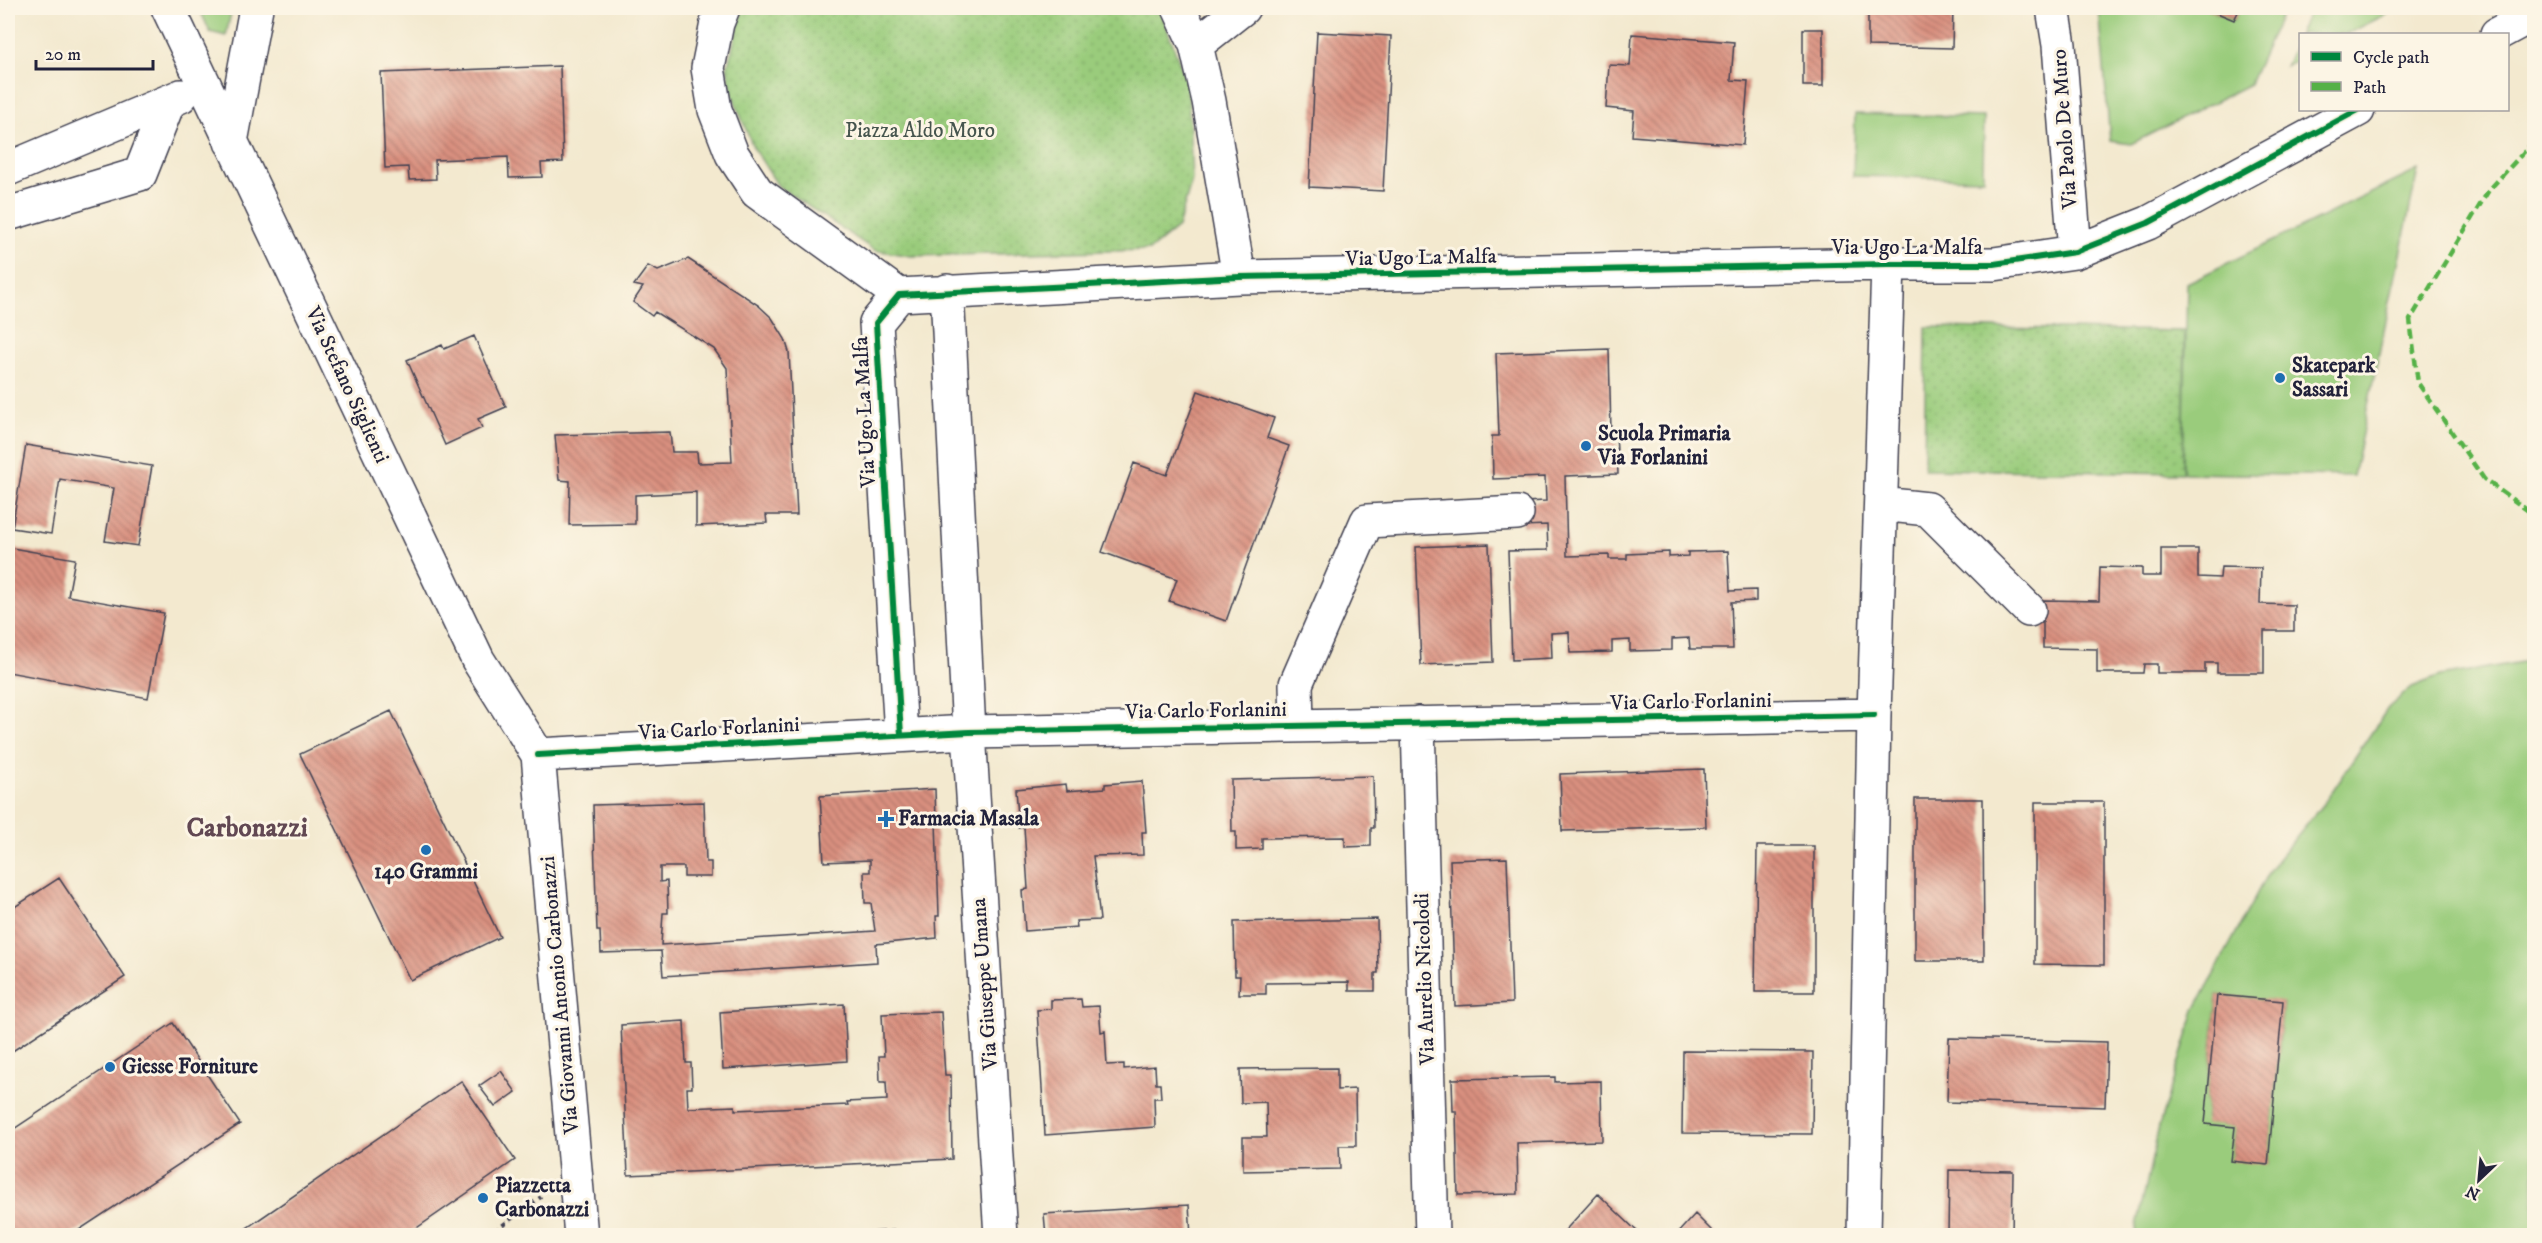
<svg xmlns="http://www.w3.org/2000/svg" width="2542" height="1243" font-family="'IM FELL DW Pica',serif">
<style>
.green{fill:#9acc7c;stroke:#5e775c;stroke-width:1.5;fill-rule:evenodd}
.park{fill:url(#park-dots);stroke:#5e775c;stroke-width:1.5}
.building{fill:url(#building-back-hatch)}
.lines{fill:none;stroke-linecap:round;stroke-linejoin:round}
.minor-casing{stroke:#414051;stroke-width:36}
.path{stroke:#414051;stroke-width:4;stroke-dasharray:4.5 4.5;stroke-linecap:butt}
.minor{stroke:#fff;stroke-width:33}
.quiet{stroke:#55b146;stroke-width:4.5;stroke-dasharray:9 4.5;stroke-linecap:butt}
.cycleway-casing{stroke:#fcf5e5;stroke-width:10}
.cycleway{stroke:#00873e;stroke-width:6}
.poi-dot{fill:#1f6fb2;stroke:#fcf5e5;stroke-width:2}
.labels{text-anchor:middle;dominant-baseline:central;stroke-width:6;stroke-linejoin:round;paint-order:stroke}
.street-label{font-size:21px;fill:#22223b;stroke:#fcf5e5}
.park-label{font-size:21px;fill:#46554e;stroke:#fcf5e5}
.poi-label{font-size:21px;font-weight:bold;fill:#22223b;stroke:#fcf5e5;text-anchor:start}
.district-label{font-size:27px;font-weight:bold;fill:#624853;stroke:#fcf5e5}
</style>
<defs>
<pattern id="park-dots" width="8" height="8" patternUnits="userSpaceOnUse" patternTransform="scale(1.5)"><rect width="8" height="8" fill="#9acc7c"/><path d="M2 2h.1M6 6h.1" fill="none" stroke="#84af6c" stroke-width="1.8" stroke-linecap="round"/></pattern>
<pattern id="building-back-hatch" width="6" height="6" patternUnits="userSpaceOnUse" patternTransform="scale(1.5)"><rect width="6" height="6" fill="#d9907f"/><path d="M-1 5l2 2M0 0l6 6M5-1l2 2" fill="none" stroke="#b07569"/></pattern>
</defs>
<rect width="100%" height="100%" fill="#fcf5e5"/>
<filter id="ink" filterUnits="userSpaceOnUse"><feTurbulence type="fractalNoise" baseFrequency=".0167" numOctaves="2"/><feDisplacementMap in="SourceGraphic" scale="12" xChannelSelector="R" yChannelSelector="G"/><feConvolveMatrix kernelMatrix="1 2 1 2 8 2 1 2 1" color-interpolation-filters="sRGB"/></filter>
<filter id="wash" filterUnits="userSpaceOnUse"><feTurbulence type="fractalNoise" baseFrequency=".008" numOctaves="4" result="noise"/><feDisplacementMap in="SourceGraphic" scale="24" xChannelSelector="R" yChannelSelector="G"/><feGaussianBlur stdDeviation="1.35" result="paint"/><feColorMatrix in="noise" values="0 0 0 0 0 0 0 0 0 0 0 0 0 0 0 0 0 1.4 0 .05"/><feComposite in="paint" operator="in"/></filter>
<g filter="url(#wash)">
<rect width="100%" height="100%" fill="#f3e9cf"/>
<path class="green" d="M199,8H232L226,36L210,32Z
M2099,8H2211L2210,10L2234,20L2240,8H2284L2250,84L2131,144L2110,141Z
M2310,8H2399L2347,34H2300V58L2286,66Z
M1855,114L1984,117L1983,179L1853,176Z
M2418,170L2353,476L2183,473L2187,283Z
M2534,660V1235L2135,1236L2159,1126L2195,1010L2270,869L2327,799L2388,708L2412,687L2440,676ZM2217,995L2283,1002L2268,1164L2231,1160L2235,1127L2205,1123Z"/>
<path class="park" d="M743,8H1160L1188,87L1192,180L1178,227L1150,250L911,256L874,250L778,186L753,147L733,97L727,68Z
M1926,327L2185,331L2183,473L1924,469Z"/>
<g id="blocks">
<path class="building" d="M1868,8H1953L1952,48L1868,46Z
M2211,8H2240L2234,20L2210,10Z
M1803,29H1823V86H1803Z
M1317,32L1391,36L1383,191L1309,187Z
M1632,34L1734,42L1731,80L1748,81L1743,145L1632,136L1634,111L1606,108L1609,65L1630,66Z
M560,66L563,162L541,163L542,177L509,178L508,157L435,160L436,179L409,180L408,167L385,168L381,73Z
M688,259L758,305L772,318L785,339L789,352L797,515H766L767,523L696,526V492L635,495V524L569,525L570,481L559,480L555,435L670,432L672,452H697L698,463L732,462L727,368L714,349L655,312L652,316L633,302L643,287L634,285L648,266L658,271Z
M474,336L506,407L478,419L482,428L445,445L407,360L442,345L444,349Z
M1609,349L1611,433L1616,432L1618,474L1565,476L1567,556L1609,555V559H1627V554L1669,552V557L1688,556V552L1728,551L1730,591L1756,590V601L1731,602L1733,649H1690L1689,638L1672,639V650L1630,651V640L1612,641V652L1570,653L1569,632L1551,633L1552,658L1512,660L1508,551L1548,550L1547,525L1522,526V502L1546,501L1545,477L1493,479L1492,436H1499L1496,353Z
M1198,391L1274,418L1267,438L1289,446L1226,621L1169,601L1177,579L1102,552L1134,463L1167,475Z
M26,445L152,466L138,546L105,541L114,488L60,479L51,534L12,528Z
M1489,544L1493,662L1421,665L1416,547Z
M12,548L75,559L68,596L164,613L148,698L8,672V571Z
M2161,549H2198V577L2220,578L2221,567L2261,568L2260,604L2294,605V631H2264V673H2217V663H2205V673H2157V664H2144L2143,673H2097V649L2043,648V600L2099,601L2100,567L2142,568V576H2161Z
M391,711L500,937L410,980L300,754Z
M1704,769L1706,827L1562,831L1560,774Z
M1373,776L1374,828H1371V846L1345,847V837L1262,838V849L1236,850V832H1232L1231,780Z
M1142,781L1146,832H1142L1143,855L1093,856L1100,920L1076,921L1077,927L1025,931L1022,890L1028,889L1024,827L1019,828L1016,789L1066,784L1067,791L1105,788V784Z
M935,789L939,916H936L937,938L876,944L877,962L663,976L661,951L601,953L600,931H597L593,805L704,802L706,862H711V877H684V867H660V882L667,881L668,913H663L661,945L875,931L871,903H865L864,872H870V860L824,862L820,796Z
M1915,799H1983L1984,961H1915Z
M2035,802H2104V965L2035,964Z
M1757,846H1814V992H1755Z
M1507,858L1512,1003L1455,1006L1450,860Z
M59,878L125,977L8,1054V907L10,910Z
M1377,919L1378,973H1375V991H1349V982L1266,983V994H1239L1240,976H1235L1234,922Z
M2217,995L2283,1001L2268,1165L2231,1161L2235,1127L2205,1124Z
M1081,999L1082,1007L1099,1006L1101,1032L1105,1031L1107,1065L1124,1064V1069L1155,1066L1156,1084H1160L1161,1098H1154L1155,1127L1045,1135L1037,1010L1051,1009V1000Z
M844,1004L847,1061L723,1069L720,1012Z
M941,1012L945,1075H951L952,1159L628,1175L621,1025L684,1021L686,1063H691L692,1088H687L688,1108L735,1106V1110L848,1105L847,1102L887,1100L886,1082H880L879,1056H884L882,1014Z
M173,1023L240,1124L70,1236H8V1133Z
M1949,1038L2107,1042L2105,1107L1947,1102Z
M1683,1051L1813,1052L1812,1134L1682,1133Z
M1337,1068V1090L1355,1089L1356,1146H1339L1340,1169L1243,1171V1137H1267L1266,1102L1241,1103L1240,1069Z
M501,1071L516,1092L495,1107L479,1086Z
M1555,1077V1082L1601,1081L1602,1141L1517,1143L1518,1194L1458,1195L1456,1111H1453L1452,1079Z
M461,1081L515,1160L405,1236H395L393,1233L389,1236H235Z
M1949,1170L2013,1171L2012,1236H1948Z
M1598,1194L1642,1236H1560Z
M1189,1205L1191,1236H1046L1044,1214Z
M1695,1214L1717,1236H1675Z
M897,1230V1236H843V1234Z
M743,1232V1236H722V1233Z
M1341,1233V1236H1315V1234Z"/>
</g>
</g>
<g filter="url(#ink)">
<use href="#blocks" fill-opacity="0" stroke="#414051" stroke-width="1.5"/>
<g class="lines">
<g class="minor-casing">
<path id="minor" d="M168,8L478,660L538,755L581,1236
M723,8L717,23L708,68L715,110L732,154L757,192L899,295
M1179,8L1196,45L1209,101L1239,277
M2053,8L2059,45L2075,252
M2497,34L2534,14
M1196,45L1243,8
M231,142L256,8
M8,169L181,96
M8,214L140,174L169,101
M947,291L969,732L1001,1236
M1881,504L1928,509L2029,610
M1418,723L1432,1236
M1297,725L1296,684L1367,521L1517,513
M901,735L876,323L899,295L1239,277L1888,264H1994L2075,252L2148,223L2358,110
M538,755L969,732L1874,715
M1864,1236L1874,715L1888,264"/>
</g>
<path class="path" d="M488,1236L541,1197"/>
<use href="#minor" class="minor"/>
<path class="quiet" d="M2534,141L2489,190L2410,320L2418,383L2484,479L2534,515"/>
<g class="cycleway-casing">
<path id="cycleway" d="M901,735L876,323L899,295L1239,277L1888,264H1994L2075,252L2148,223L2358,110
M538,755L969,732L1874,715"/>
</g>
<use href="#cycleway" class="cycleway"/>
</g>
</g>
<g class="poi-dot">
<circle cx="2280" cy="378" r="6"/>
<circle cx="1586" cy="446" r="6"/>
<path d="M883 810h6v6h6v6h-6v6h-6v-6h-6v-6h6z"/>
<circle cx="426" cy="850" r="6"/>
<circle cx="110" cy="1067" r="6"/>
<circle cx="483" cy="1198" r="6"/>
</g>
<g class="labels">
<g class="street-label">
<text transform="translate(2065 129) rotate(-94)">Via Paolo De Muro</text>
<text x="1907" y="248">Via Ugo La Malfa</text>
<text transform="translate(1421 258) rotate(-1)">Via Ugo La Malfa</text>
<text transform="translate(347 385) rotate(65)">Via Stefano Siglienti</text>
<text transform="translate(865 412) rotate(-93)">Via Ugo La Malfa</text>
<text transform="translate(1691 702) rotate(-1)">Via Carlo Forlanini</text>
<text transform="translate(1206 711) rotate(-1)">Via Carlo Forlanini</text>
<text transform="translate(719 729) rotate(-3)">Via Carlo Forlanini</text>
<text transform="translate(1425 979) rotate(-92)">Via Aurelio Nicolodi</text>
<text transform="translate(985 984) rotate(-94)">Via Giuseppe Umana</text>
<text transform="translate(560 995) rotate(-95)">Via Giovanni Antonio Carbonazzi</text>
</g>
<g class="park-label">
<text x="920" y="131">Piazza Aldo Moro</text>
</g>
<g class="poi-label">
<text x="2292" y="366">Skatepark<tspan x="2292" dy="24">Sassari</tspan></text>
<text x="1598" y="434">Scuola Primaria<tspan x="1598" dy="24">Via Forlanini</tspan></text>
<text x="898" y="819">Farmacia Masala</text>
<text x="426" y="872" text-anchor="middle">140 Grammi</text>
<text x="122" y="1067">Giesse Forniture</text>
<text x="495" y="1186">Piazzetta<tspan x="495" dy="24">Carbonazzi</tspan></text>
</g>
<g class="district-label">
<text x="247" y="828">Carbonazzi</text>
</g>
</g>
<rect width="2542" height="1243" fill="none" stroke="#fcf5e5" stroke-width="30"/>
<rect x="2299" y="33" width="210" height="78" fill="#fcf5e5" stroke="#a5a1a1" stroke-width="1.5"/>
<rect x="2311" y="52" width="30" height="9" fill="#00873e" stroke="#a5a1a1" stroke-width="1.5"/>
<text x="2353" y="63" font-size="18" fill="#22223b">Cycle path</text>
<rect x="2311" y="82" width="30" height="9" fill="#55b146" stroke="#a5a1a1" stroke-width="1.5"/>
<text x="2353" y="93" font-size="18" fill="#22223b">Path</text>
<g transform="translate(2479 1180) rotate(206)" stroke="#fcf5e5" stroke-width="4.5" paint-order="stroke">
<path d="M0-4.5L10 22L0 15L-10 22Z" fill="#22223b"/>
<text y="-9" font-size="16" font-weight="bold" text-anchor="middle" fill="#22223b">N</text>
</g>
<path d="M36 60v9h117v-9" fill="none" stroke="#22223b" stroke-width="3"/>
<text x="45" y="60" font-size="18" fill="#22223b" stroke="#fcf5e5" stroke-width="4.5" paint-order="stroke">20 m</text>
</svg>
